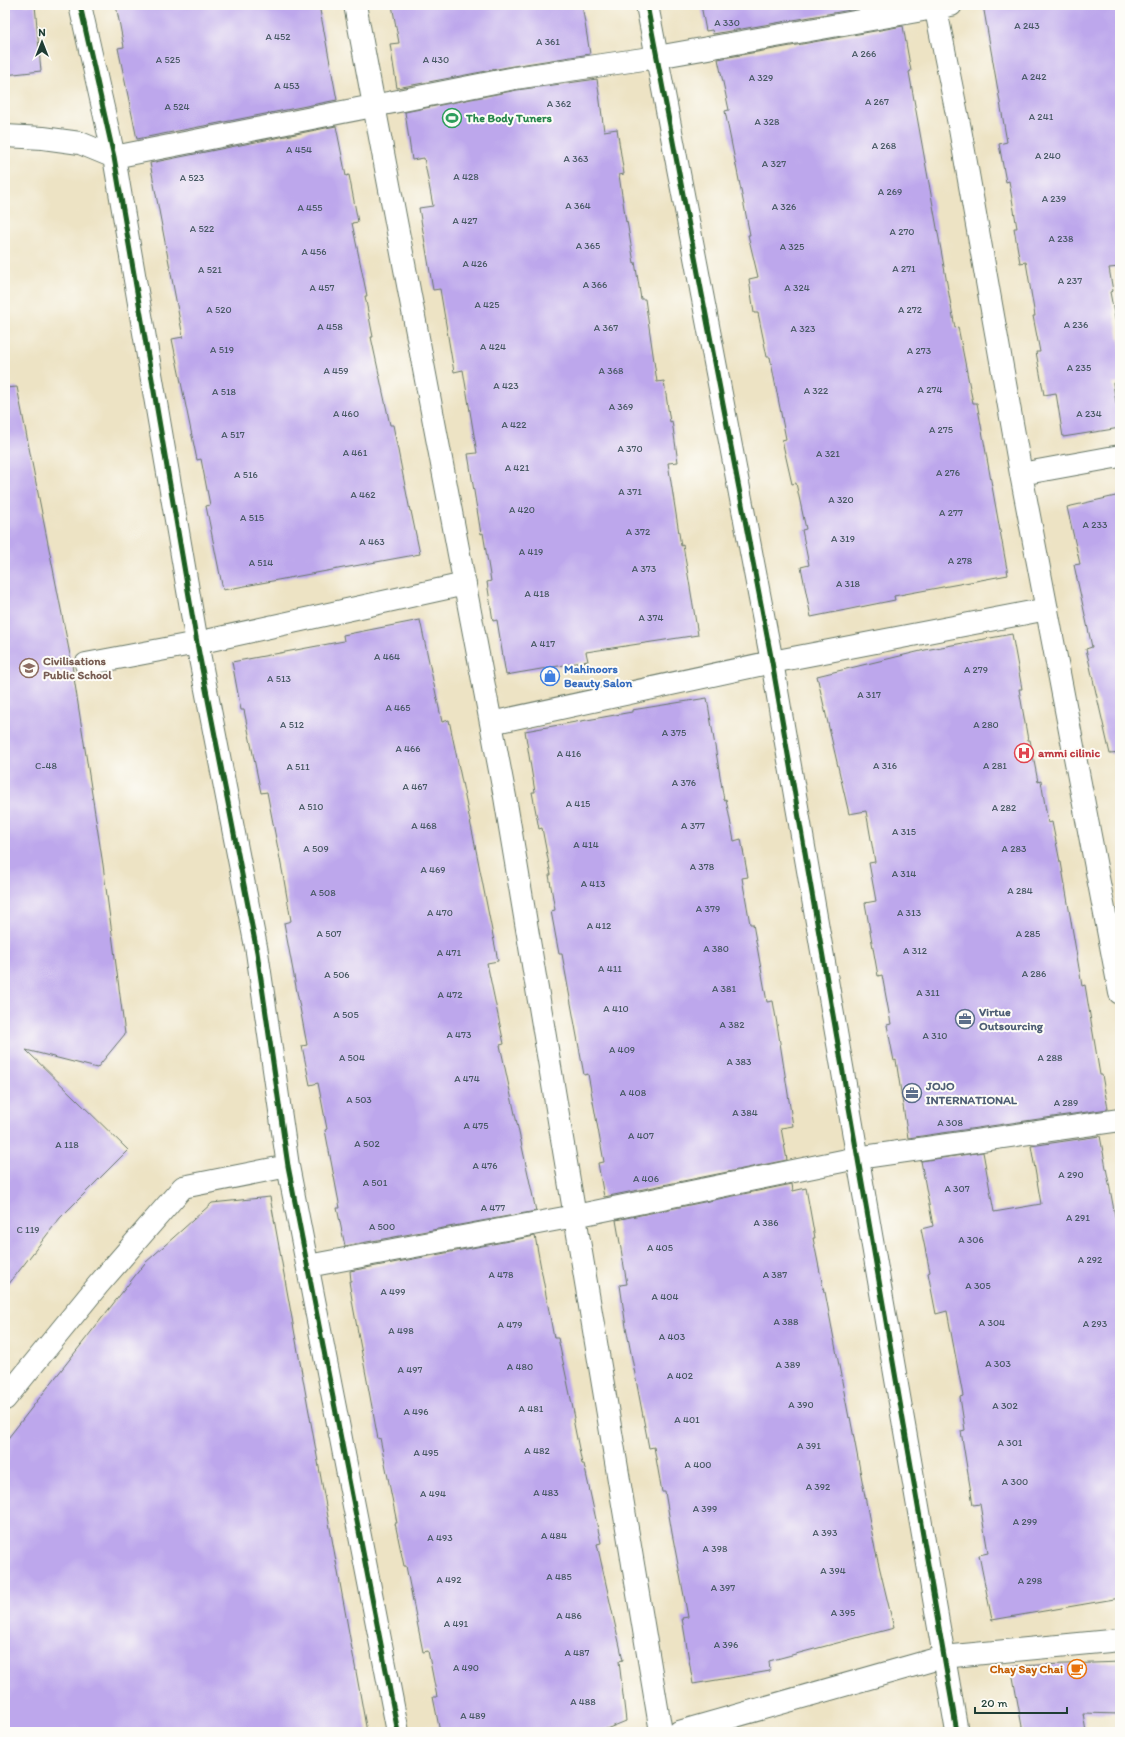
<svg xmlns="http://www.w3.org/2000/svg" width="1125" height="1737" font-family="Itim,sans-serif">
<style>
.building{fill:#bda7ec}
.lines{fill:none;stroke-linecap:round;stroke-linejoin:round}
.street-casing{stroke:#677766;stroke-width:24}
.secondary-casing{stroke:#677766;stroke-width:24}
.street{stroke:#fff;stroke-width:22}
.secondary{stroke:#fff;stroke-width:22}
.cycleway-casing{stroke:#fdfcf7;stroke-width:8}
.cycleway{stroke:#1b5e20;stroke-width:5}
.labels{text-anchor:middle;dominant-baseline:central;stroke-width:4;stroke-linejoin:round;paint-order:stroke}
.number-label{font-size:10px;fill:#465862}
.leisure-label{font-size:12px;font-weight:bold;fill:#27864d;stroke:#fdfcf7;text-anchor:start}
.education-label{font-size:12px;font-weight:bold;fill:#785e54;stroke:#fdfcf7;text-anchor:start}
.shop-label{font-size:12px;font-weight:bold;fill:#366cbe;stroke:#fdfcf7;text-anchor:start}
.health-label{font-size:12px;font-weight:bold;fill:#be3a42;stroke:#fdfcf7;text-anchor:start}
.service-label{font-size:12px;font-weight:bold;fill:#4e5e75;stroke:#fdfcf7;text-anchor:start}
.food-label{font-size:12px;font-weight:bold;fill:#c56008;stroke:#fdfcf7;text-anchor:end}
</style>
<rect width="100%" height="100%" fill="#fdfcf7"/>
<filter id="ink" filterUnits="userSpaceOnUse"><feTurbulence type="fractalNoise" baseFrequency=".025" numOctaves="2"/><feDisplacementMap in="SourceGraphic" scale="8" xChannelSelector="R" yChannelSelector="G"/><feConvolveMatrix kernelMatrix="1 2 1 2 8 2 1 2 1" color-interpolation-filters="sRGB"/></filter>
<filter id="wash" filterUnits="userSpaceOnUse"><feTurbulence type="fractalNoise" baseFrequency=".012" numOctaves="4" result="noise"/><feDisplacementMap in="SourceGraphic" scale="16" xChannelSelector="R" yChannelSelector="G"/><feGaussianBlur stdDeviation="0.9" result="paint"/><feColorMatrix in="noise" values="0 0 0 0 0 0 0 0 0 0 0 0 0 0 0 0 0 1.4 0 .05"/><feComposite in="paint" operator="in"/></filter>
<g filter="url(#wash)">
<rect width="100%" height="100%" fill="#ede3c4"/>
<g id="blocks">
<path class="building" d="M5,5H35L41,71L5,75Z
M116,5H319L337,100L137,139L118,48L124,47Z
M392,5H582L590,54L513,66L397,88L390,44L399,43Z
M701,5H879L713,34L712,30L706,31Z
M983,5H1120V267L1109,268L1113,291L1110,292L1120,345V382L1113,383L1120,428L1063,437L1056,393L1044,395L1036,352H1040L1033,316H1035L1026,262L1020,263L1014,228H1017L1009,181L1006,182L999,144L1007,142Z
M903,26L911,71L909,72L955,328L958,327L973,403H977L1008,575L894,596L895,600L811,617L801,567L809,565L802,530L806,529L796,483L792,484L782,440L786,439L770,357H767L758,313H754L749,279L758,277L748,235H750L725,111L729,110L718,59Z
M597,79L604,131L617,129L624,174L619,175L626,222L627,221L634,263L635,262L641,299H645L657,382L664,381L670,422L672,421L678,462L668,463L681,546L683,545L698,635L586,652L588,661L506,675L497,620L493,621L487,582L491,581L483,533L481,534L468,454L477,453L463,370L454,372L440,289L433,290L419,208L433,206L424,158L412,160L405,112L517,90Z
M336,126L346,176L349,175L358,222L352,223L367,296H365L373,337H371L390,425H393L410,511H411L420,554L223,590L206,506L210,505L201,459L197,460L172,339L183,337L150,163Z
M17,387L72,665L103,865L125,1034L97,1068L26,1050L128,1150L60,1218L5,1289V388Z
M1120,495V753L1110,754L1086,649L1092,647L1074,565L1080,564L1067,507Z
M420,620L442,722L449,720L473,835L498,961L487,963L504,1044L500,1045L536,1211L345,1246L337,1208H340L325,1130L327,1129L318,1083L310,1085L302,1046L307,1045L284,923L291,921L284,880L267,792L261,793L244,710H241L232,662L344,641L343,635Z
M1012,634L1022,689H1019L1028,740H1030L1038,782L1041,781L1048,823L1052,822L1060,862H1061L1082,986L1085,985L1100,1075H1102L1108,1109L908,1138L896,1060L894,1061L887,1025L891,1024L882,975L878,976L865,903L876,901L869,863L875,862L866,811L849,814L817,676L925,650Z
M707,698L724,800L726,799L734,841L741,839L748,877L742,878L750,924H753L767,1002L773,1001L778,1030L793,1126L781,1128L787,1160L604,1197L598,1163L604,1162L588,1074L584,1075L562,954H559L551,911L555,910L549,875H551L542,828L539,829L532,792H535L525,731L632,712V710Z
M1100,1136L1120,1242V1598L992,1620L979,1555L988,1553L980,1504L973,1505L961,1431L965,1430L960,1397L963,1396L947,1311L936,1314L928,1273L930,1272L921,1229L933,1226L921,1161L983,1152L994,1212L1041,1204L1031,1146Z
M792,1184L793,1191L806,1188L815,1238H813L824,1292H825L849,1418L850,1417L875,1549L894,1628L769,1661L770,1671L693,1684L682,1618L688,1617L672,1533L665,1492H662L654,1447L649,1448L626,1327L620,1285L627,1284L616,1220Z
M270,1197L367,1732H5V1442L145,1263L212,1203Z
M535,1236L554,1338H558L575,1418L573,1419L582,1464H584L601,1543L597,1544L623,1660L619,1661L626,1721L599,1732H440L433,1697H437L428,1651L423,1652L406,1566H404L395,1523H397L380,1438L378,1439L353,1306L349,1281H351L350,1271Z
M1120,1662V1714L1083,1713L1086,1732H1023L1011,1666Z"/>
</g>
</g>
<g filter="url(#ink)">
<use href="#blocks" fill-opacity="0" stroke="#677766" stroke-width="1"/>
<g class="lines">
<g class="street-casing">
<path id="street" d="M80,5L114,157L197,643L257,952L288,1166L398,1732
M355,5L505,797L661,1732
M935,5L960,129L1021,474L1120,993
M5,136L43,138L80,143L114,157L515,78L657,57L951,5
M1021,474L1120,456
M86,664L197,643L465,584
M491,723L772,662L1047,609
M308,1266L575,1216L857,1158L1120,1120
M5,1399L98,1285L183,1187L288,1166
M679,1732L943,1657L1120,1640"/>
</g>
<g class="secondary-casing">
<path id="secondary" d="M647,5L772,662L957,1732"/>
</g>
<use href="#street" class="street"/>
<use href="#secondary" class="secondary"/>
<g class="cycleway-casing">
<path id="cycleway" d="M80,5L114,157L197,643L257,952L288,1166L398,1732
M647,5L772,662L957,1732"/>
</g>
<use href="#cycleway" class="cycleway"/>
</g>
</g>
<defs>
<g id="stadium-ring" transform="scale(1)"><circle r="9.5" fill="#fdfcf7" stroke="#2e9e5b" stroke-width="1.5"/><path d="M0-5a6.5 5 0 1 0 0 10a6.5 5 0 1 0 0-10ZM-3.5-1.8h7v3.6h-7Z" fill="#2e9e5b"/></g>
<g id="university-ring" transform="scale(1)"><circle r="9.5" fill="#fdfcf7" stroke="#8d6e63" stroke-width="1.5"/><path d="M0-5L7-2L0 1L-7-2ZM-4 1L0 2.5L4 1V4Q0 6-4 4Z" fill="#8d6e63"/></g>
<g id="shop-ring" transform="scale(1)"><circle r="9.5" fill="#fdfcf7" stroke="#3f7fe0" stroke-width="1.5"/><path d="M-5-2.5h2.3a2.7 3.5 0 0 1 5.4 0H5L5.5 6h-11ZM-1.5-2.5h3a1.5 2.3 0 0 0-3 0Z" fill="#3f7fe0"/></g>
<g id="hospital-ring" transform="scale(1)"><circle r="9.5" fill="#fdfcf7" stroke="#e0444e" stroke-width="1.5"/><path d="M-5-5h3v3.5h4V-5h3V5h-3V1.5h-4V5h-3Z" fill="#e0444e"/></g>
<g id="office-ring" transform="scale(1)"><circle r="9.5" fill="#fdfcf7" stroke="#5c6f8a" stroke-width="1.5"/><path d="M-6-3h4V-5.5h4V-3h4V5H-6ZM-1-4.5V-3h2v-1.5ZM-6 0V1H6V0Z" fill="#5c6f8a"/></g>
<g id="cafe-ring" transform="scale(1)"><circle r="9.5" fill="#fdfcf7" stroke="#e8710a" stroke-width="1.5"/><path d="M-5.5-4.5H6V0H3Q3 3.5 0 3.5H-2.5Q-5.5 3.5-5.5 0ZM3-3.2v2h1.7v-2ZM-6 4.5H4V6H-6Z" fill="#e8710a"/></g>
</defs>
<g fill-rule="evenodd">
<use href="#stadium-ring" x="452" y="118"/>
<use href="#university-ring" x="29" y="668"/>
<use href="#shop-ring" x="550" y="676"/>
<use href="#hospital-ring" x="1024" y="753"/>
<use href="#office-ring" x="965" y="1019"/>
<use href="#office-ring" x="912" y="1093"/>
<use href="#cafe-ring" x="1077" y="1669"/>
</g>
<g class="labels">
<g class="number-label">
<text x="727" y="22">A 330</text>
<text x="1027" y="25">A 243</text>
<text x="278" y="36">A 452</text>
<text x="548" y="41">A 361</text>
<text x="864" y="53">A 266</text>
<text x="168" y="59">A 525</text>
<text x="436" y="59">A 430</text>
<text x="1034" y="76">A 242</text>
<text x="761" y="77">A 329</text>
<text x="287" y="85">A 453</text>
<text x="877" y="101">A 267</text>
<text x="559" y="103">A 362</text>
<text x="177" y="106">A 524</text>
<text x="1041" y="116">A 241</text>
<text x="767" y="121">A 328</text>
<text x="884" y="145">A 268</text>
<text x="299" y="149">A 454</text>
<text x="1048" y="155">A 240</text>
<text x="576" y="158">A 363</text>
<text x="774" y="163">A 327</text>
<text x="466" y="176">A 428</text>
<text x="192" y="177">A 523</text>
<text x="890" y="191">A 269</text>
<text x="1054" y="198">A 239</text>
<text x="578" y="205">A 364</text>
<text x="784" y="206">A 326</text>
<text x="310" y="207">A 455</text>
<text x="465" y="220">A 427</text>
<text x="202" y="228">A 522</text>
<text x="902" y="231">A 270</text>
<text x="1061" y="238">A 238</text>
<text x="588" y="245">A 365</text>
<text x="792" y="246">A 325</text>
<text x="314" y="251">A 456</text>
<text x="475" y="263">A 426</text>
<text x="904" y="268">A 271</text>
<text x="210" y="269">A 521</text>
<text x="1070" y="280">A 237</text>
<text x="595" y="284">A 366</text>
<text x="322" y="287">A 457</text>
<text x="797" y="287">A 324</text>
<text x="487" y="304">A 425</text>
<text x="219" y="309">A 520</text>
<text x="910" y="309">A 272</text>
<text x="1076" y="324">A 236</text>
<text x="330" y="326">A 458</text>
<text x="606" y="327">A 367</text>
<text x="803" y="328">A 323</text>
<text x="493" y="346">A 424</text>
<text x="222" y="349">A 519</text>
<text x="919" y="350">A 273</text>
<text x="1079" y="367">A 235</text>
<text x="336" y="370">A 459</text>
<text x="611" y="370">A 368</text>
<text x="506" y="385">A 423</text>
<text x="930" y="389">A 274</text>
<text x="816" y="390">A 322</text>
<text x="224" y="391">A 518</text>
<text x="621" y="406">A 369</text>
<text x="346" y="413">A 460</text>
<text x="1089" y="413">A 234</text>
<text x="514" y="424">A 422</text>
<text x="941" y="429">A 275</text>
<text x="233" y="434">A 517</text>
<text x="630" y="448">A 370</text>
<text x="355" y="452">A 461</text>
<text x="828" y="453">A 321</text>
<text x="517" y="467">A 421</text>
<text x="948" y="472">A 276</text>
<text x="246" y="474">A 516</text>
<text x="630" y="491">A 371</text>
<text x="363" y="494">A 462</text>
<text x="841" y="499">A 320</text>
<text x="522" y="509">A 420</text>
<text x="951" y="512">A 277</text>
<text x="252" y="517">A 515</text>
<text x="1095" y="524">A 233</text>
<text x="638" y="531">A 372</text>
<text x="843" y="538">A 319</text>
<text x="372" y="541">A 463</text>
<text x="531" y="551">A 419</text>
<text x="960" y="560">A 278</text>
<text x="261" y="562">A 514</text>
<text x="644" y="568">A 373</text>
<text x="848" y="583">A 318</text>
<text x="537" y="593">A 418</text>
<text x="651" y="617">A 374</text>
<text x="543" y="643">A 417</text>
<text x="387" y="656">A 464</text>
<text x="976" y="669">A 279</text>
<text x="279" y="678">A 513</text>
<text x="869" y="694">A 317</text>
<text x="398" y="707">A 465</text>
<text x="292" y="724">A 512</text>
<text x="986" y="724">A 280</text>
<text x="674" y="732">A 375</text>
<text x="408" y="748">A 466</text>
<text x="569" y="753">A 416</text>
<text x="46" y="765">C-48</text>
<text x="885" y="765">A 316</text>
<text x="995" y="765">A 281</text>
<text x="298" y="766">A 511</text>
<text x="684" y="782">A 376</text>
<text x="415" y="786">A 467</text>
<text x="578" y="803">A 415</text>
<text x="311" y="806">A 510</text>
<text x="1004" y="807">A 282</text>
<text x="424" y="825">A 468</text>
<text x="693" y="825">A 377</text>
<text x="904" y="831">A 315</text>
<text x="586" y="844">A 414</text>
<text x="316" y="848">A 509</text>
<text x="1014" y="848">A 283</text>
<text x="702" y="866">A 378</text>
<text x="433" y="869">A 469</text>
<text x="904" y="873">A 314</text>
<text x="593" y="883">A 413</text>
<text x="1020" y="890">A 284</text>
<text x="323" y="892">A 508</text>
<text x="708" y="908">A 379</text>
<text x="440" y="912">A 470</text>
<text x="909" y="912">A 313</text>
<text x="599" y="925">A 412</text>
<text x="329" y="933">A 507</text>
<text x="1028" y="933">A 285</text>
<text x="716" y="948">A 380</text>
<text x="915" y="950">A 312</text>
<text x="449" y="952">A 471</text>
<text x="610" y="968">A 411</text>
<text x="1034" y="973">A 286</text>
<text x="337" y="974">A 506</text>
<text x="724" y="988">A 381</text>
<text x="928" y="992">A 311</text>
<text x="450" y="994">A 472</text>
<text x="616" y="1008">A 410</text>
<text x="346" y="1014">A 505</text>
<text x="732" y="1024">A 382</text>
<text x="459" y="1034">A 473</text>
<text x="935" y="1035">A 310</text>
<text x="622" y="1049">A 409</text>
<text x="352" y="1057">A 504</text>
<text x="1050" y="1057">A 288</text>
<text x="739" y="1061">A 383</text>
<text x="467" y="1078">A 474</text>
<text x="633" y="1092">A 408</text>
<text x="359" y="1099">A 503</text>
<text x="1066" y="1102">A 289</text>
<text x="745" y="1112">A 384</text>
<text x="950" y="1122">A 308</text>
<text x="476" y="1125">A 475</text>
<text x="641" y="1135">A 407</text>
<text x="367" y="1143">A 502</text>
<text x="67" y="1144">A 118</text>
<text x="485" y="1165">A 476</text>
<text x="1071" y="1174">A 290</text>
<text x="646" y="1178">A 406</text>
<text x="375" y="1182">A 501</text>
<text x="957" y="1188">A 307</text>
<text x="493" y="1207">A 477</text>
<text x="1078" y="1217">A 291</text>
<text x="766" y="1222">A 386</text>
<text x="382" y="1226">A 500</text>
<text x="28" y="1229">C 119</text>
<text x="971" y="1239">A 306</text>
<text x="660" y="1247">A 405</text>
<text x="1090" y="1259">A 292</text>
<text x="501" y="1274">A 478</text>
<text x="775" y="1274">A 387</text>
<text x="978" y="1285">A 305</text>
<text x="393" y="1291">A 499</text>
<text x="665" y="1296">A 404</text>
<text x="786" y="1321">A 388</text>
<text x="992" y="1322">A 304</text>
<text x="1095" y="1323">A 293</text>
<text x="510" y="1324">A 479</text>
<text x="401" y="1330">A 498</text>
<text x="672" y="1336">A 403</text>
<text x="998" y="1363">A 303</text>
<text x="788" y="1364">A 389</text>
<text x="520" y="1366">A 480</text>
<text x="410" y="1369">A 497</text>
<text x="680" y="1375">A 402</text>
<text x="801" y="1404">A 390</text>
<text x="1005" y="1405">A 302</text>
<text x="531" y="1408">A 481</text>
<text x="416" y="1411">A 496</text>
<text x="687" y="1419">A 401</text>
<text x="1010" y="1442">A 301</text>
<text x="809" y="1445">A 391</text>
<text x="537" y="1450">A 482</text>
<text x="426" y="1452">A 495</text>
<text x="698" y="1464">A 400</text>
<text x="1015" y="1481">A 300</text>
<text x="818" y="1486">A 392</text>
<text x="546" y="1492">A 483</text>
<text x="433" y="1493">A 494</text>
<text x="705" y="1508">A 399</text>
<text x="1025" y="1521">A 299</text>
<text x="825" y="1532">A 393</text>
<text x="554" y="1535">A 484</text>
<text x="440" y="1537">A 493</text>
<text x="715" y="1548">A 398</text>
<text x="833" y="1570">A 394</text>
<text x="559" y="1576">A 485</text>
<text x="449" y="1579">A 492</text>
<text x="1030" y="1580">A 298</text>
<text x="723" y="1587">A 397</text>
<text x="843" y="1612">A 395</text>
<text x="569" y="1615">A 486</text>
<text x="456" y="1623">A 491</text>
<text x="726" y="1644">A 396</text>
<text x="577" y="1652">A 487</text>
<text x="466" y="1667">A 490</text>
<text x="583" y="1701">A 488</text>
<text x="473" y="1715">A 489</text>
</g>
<g class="leisure-label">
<text x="466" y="118">The Body Tuners</text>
</g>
<g class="education-label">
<text x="43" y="661">Civilisations<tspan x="43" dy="14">Public School</tspan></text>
</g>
<g class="shop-label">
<text x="564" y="669">Mahinoors<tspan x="564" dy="14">Beauty Salon</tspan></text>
</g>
<g class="health-label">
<text x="1038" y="753">ammi cilinic</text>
</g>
<g class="service-label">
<text x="979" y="1012">Virtue<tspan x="979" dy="14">Outsourcing</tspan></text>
<text x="926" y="1086">JOJO<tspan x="926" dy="14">INTERNATIONAL</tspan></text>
</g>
<g class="food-label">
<text x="1063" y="1669">Chay Say Chai</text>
</g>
</g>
<rect width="1125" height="1737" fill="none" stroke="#fdfcf7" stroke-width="20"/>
<g transform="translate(42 42)" stroke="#fdfcf7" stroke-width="3" paint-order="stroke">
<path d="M0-3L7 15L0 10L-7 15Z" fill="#1f3d34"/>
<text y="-6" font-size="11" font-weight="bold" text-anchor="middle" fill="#1f3d34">N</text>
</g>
<path d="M975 1707v6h92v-6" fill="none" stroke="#1f3d34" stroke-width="2"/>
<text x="981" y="1707" font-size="12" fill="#1f3d34" stroke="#fdfcf7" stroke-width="3" paint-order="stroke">20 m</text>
</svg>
